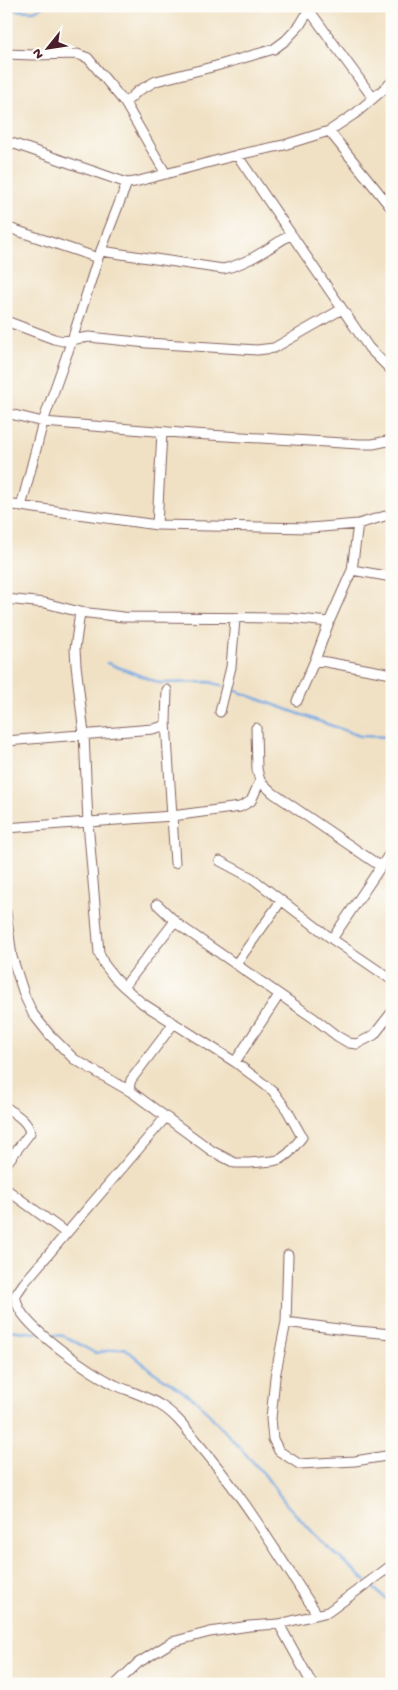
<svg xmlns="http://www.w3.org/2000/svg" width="398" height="1690" font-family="'Gochi Hand',sans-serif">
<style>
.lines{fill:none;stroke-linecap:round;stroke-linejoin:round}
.stream{stroke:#76a8e1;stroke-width:2.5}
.minor-casing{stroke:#846361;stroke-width:11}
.minor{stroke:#fff;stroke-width:9}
</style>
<rect width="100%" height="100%" fill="#fdfcf7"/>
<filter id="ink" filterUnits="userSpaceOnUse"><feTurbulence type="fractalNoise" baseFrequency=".02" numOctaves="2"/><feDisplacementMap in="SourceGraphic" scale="10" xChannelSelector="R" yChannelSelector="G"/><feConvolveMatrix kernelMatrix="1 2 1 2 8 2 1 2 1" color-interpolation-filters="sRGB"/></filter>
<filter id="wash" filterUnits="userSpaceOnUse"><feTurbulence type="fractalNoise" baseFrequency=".0096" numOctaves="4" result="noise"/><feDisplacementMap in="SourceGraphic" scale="20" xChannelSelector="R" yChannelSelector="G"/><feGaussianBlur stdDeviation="1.12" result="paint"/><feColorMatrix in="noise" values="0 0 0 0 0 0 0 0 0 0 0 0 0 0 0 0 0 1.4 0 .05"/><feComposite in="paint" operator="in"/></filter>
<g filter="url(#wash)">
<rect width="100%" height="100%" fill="#f0e1c4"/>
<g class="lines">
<path class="stream" d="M6,10L34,11L44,6
M107,663L160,683L210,682L223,686
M228,688L360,736L392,737
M6,1330L37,1333
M48,1334L64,1336L95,1353L125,1348L152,1371L196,1400L264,1474L287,1505L324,1544L366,1581
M370,1585L385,1598L392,1601"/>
</g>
</g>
<g filter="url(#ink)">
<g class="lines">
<g class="minor-casing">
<path id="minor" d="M307,7L373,98
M6,54L33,55L77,54L88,58L125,103L166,174
M125,103L138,91L156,81L216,66L274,49L286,40L300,25L309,10
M329,131L392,209
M6,141L127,183L135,182L237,155L284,145L329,131L356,113L392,82
M237,155L369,348L392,371
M6,227L98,258
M101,251L223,269C247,264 271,247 291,234
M6,321L54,339L63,341L89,337L147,343L257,350L274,348L342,309
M6,413L43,422L193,434L359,444H373L392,440
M6,504L157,525L310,528L358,524L392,514
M21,507L43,422L72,340L98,258L127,183
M157,525L162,432
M352,570L392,577
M6,599L45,603L80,612L123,617L289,618L329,622
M315,660L392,674
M297,701L315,660L329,622L352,570L358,524
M220,712L231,667L235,619
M166,722L175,863
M256,728L257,769L260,781L273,793L380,866
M6,741L153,729L164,726L166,722L167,690
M6,828L172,816L240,807L251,801L260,781
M220,861L252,878L332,939L392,980
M157,904L179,925L315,1019L337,1036L349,1043L357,1044L374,1035L392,1012
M6,912L12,957L25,997L33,1014L49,1034L74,1059L133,1093L212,1151L235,1163H249L273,1161L281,1159L289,1153L302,1137L287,1110L273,1091L235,1062L142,1003L124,987L114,977L104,964L99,953L88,822L84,734L76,665L75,649L80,612
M332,939L392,850
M236,964L281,901
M124,987L175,921
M235,1062L279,995
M133,1093L129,1088L131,1080L174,1023
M6,1107C15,1114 28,1121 30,1133L6,1164
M165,1118L24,1283L15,1296C17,1301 17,1306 20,1310C34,1334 90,1372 115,1385C129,1391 149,1397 160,1405C174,1413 185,1427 195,1440C242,1493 278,1555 317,1614
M6,1189L66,1233
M288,1255L286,1322L275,1377L271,1419L273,1439L279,1451L299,1464L355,1461L392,1455
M286,1322L346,1330L392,1334
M279,1624L312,1684
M116,1684L138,1663L172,1642L210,1632L249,1626L279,1624L328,1612L392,1565"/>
</g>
<use href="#minor" class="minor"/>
</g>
</g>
<rect width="398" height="1690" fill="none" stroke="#fdfcf7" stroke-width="25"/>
<g transform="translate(48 48) rotate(240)" stroke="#fdfcf7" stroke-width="4" paint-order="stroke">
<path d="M0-4L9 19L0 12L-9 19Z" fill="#4a1f2b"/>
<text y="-8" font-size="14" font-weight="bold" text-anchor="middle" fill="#4a1f2b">N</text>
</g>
</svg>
